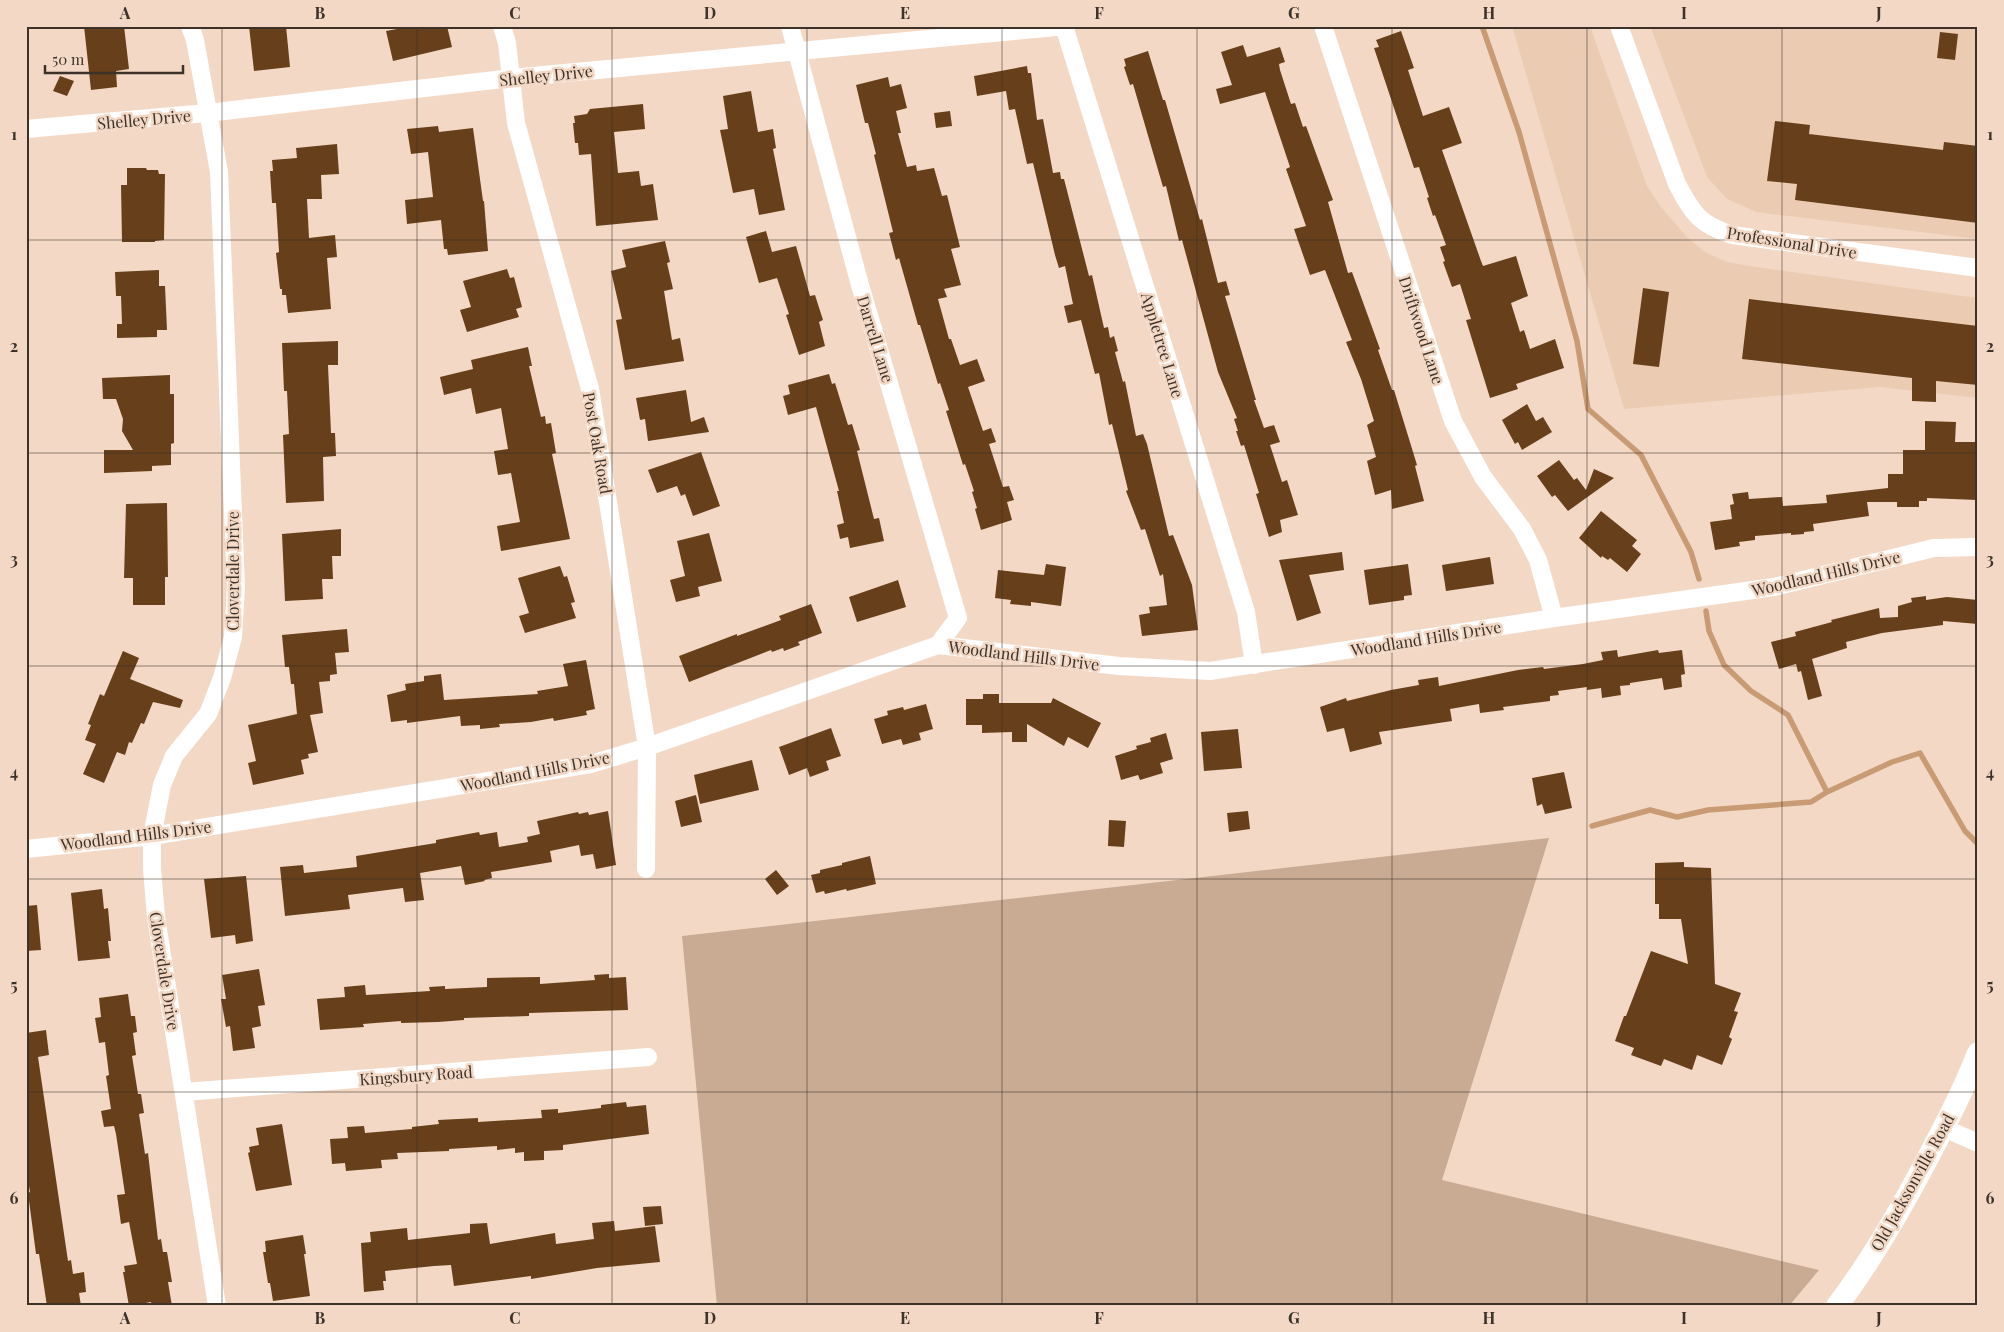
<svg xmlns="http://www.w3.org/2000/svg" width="2004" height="1332" font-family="'Playfair Display',serif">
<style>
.built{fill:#ebccb3}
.green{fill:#c9ab93}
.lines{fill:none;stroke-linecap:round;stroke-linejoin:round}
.stream{stroke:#c99b75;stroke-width:5.5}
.building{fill:#673f1a}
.minor{stroke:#fff;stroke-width:18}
.major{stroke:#fff;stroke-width:22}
.grid{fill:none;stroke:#3c322a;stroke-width:1;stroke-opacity:0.55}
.labels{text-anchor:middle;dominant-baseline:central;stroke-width:5;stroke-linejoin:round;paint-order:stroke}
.street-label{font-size:16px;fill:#3c322a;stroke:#f3d9c5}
.neatline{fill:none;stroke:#3c322a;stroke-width:2}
.grid-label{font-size:16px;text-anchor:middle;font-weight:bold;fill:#3c322a}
</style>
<rect width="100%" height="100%" fill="#f3d9c5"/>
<path class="built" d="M1512,26H1590L1647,186L1661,207L1687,237L1705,252L1727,262L1750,266L1978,298V398L1880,387L1624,409Z
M1650,26H1978V239L1756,212L1727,199L1707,177Z"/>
<path class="green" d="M1549,838L1442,1180L1819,1270L1789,1306H717L682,936Z"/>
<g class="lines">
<path class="stream" d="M1482,26L1519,132L1577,341L1588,409L1641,455L1691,552L1699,579
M1706,611L1709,631L1724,665L1751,691L1788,715L1827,792L1892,762L1920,753L1965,831L1978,844
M1592,826L1650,810L1677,817L1708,810L1811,802L1827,792"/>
</g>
<path class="building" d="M84,26H124L129,69L116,71L117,87L91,90Z
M249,26H286L290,67L254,71Z
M397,26H447L452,47L393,61L386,31L397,29Z
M1401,31L1414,68L1408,70L1423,116L1449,107L1462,143L1442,150L1481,261L1483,266L1516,256L1528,296L1511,303L1520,332L1524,330L1530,349L1555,339L1564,368L1516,384L1518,389L1490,398L1466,320L1471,319L1460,284L1452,287L1443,262L1445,261L1440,247L1446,245L1435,215L1433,216L1427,198L1429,197L1419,167L1414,168L1374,48L1379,47L1376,40Z
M1940,32L1958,34L1955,60L1937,58Z
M1243,45L1247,57L1280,47L1285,62L1279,64L1280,70L1291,104L1295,103L1303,127L1306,126L1333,200L1328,202L1348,273L1352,272L1380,349L1378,350L1392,390H1394L1417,465L1415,466L1424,501L1392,509L1391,490L1375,495L1367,461L1376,457L1367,425L1374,421L1361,379L1346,342L1352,340L1325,270L1310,275L1294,229L1306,226L1286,169L1290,167L1265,92L1220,104L1216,89L1232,85L1221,52Z
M1148,51L1163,100H1165L1200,220L1202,219L1218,283L1226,281L1230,295L1225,296L1256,400H1254L1264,428L1274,425L1280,442L1270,445L1282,482L1287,480L1298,515L1280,520L1282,532L1269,537L1256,494L1259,493L1244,445L1241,446L1236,431H1238L1234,419L1237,418L1218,372L1182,240L1179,241L1166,186L1163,187L1133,84L1130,85L1124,67L1126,66L1124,59Z
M1027,66L1028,73H1031L1037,120L1043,119L1053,173L1060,172L1061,179H1064L1089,276L1092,275L1104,328L1108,327L1110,338L1114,336L1118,351L1115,352L1123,382L1125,381L1136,436L1143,434L1147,444L1169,536L1173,535L1192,585L1198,630L1142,636L1139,615L1150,613L1149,607L1167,605L1163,574L1160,576L1145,529L1141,530L1126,491L1128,490L1112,424L1109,425L1099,373L1095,374L1081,320L1068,323L1064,306L1073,304L1065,266L1059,268L1055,255L1033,163L1027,164L1015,109L1009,110L1006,91L977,96L974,76Z
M60,76L74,81L67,96L53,91Z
M888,77L890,87L901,84L907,108L896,111L901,133H898L907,167L916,165L917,171L934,168L942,196L947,195L960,247L951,249L961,285L944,289L947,297L938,299L949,339H951L960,365L977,359L985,381L968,387L983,431L991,428L996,442L989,444L1003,487L1009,486L1014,500L1007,502L1012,520L981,530L975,509L977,508L972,492L974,491L965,464L963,465L946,411L949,410L940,383L938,384L920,325H918L899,258L896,260L889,233L893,232L874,155L876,154L868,123H865L856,85Z
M751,91L758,132L773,129L776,148L773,149L785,210L759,215L754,189L733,193L720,130L728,129L723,96Z
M643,104L645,129L614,132L618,173L639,171L641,186L653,184L658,220L596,226L591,154L579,155L578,143H575L573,123H575L574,116L587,114L590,109Z
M950,111L952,126L936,128L934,113Z
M1775,121L1810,125L1809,134L1943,150L1944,142L1978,146V223L1795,200L1797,184L1767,181Z
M438,126L439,132L473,128L483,201H484L488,251L448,255L447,249H444L441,220L407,224L405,200L433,197L428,152L411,154L407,129Z
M337,144L339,174L321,175L322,199H307L309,238L335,235L337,257L327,258L331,309L288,313L286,295H282V289H280L276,253L279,252L276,203H272L270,171H273L272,160L297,158L296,148Z
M127,168H146L147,170H158L159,174H165L164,240L155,241V242H122L121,185H127Z
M766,231L772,252L796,246L810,296L815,295L823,320L819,322L825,346L799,355L786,315L789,314L777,278L759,283L746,237Z
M665,241L670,262L667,263L673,289L664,291L672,340L680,338L684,361L625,370L616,320L622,319L611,271L626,267L622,250Z
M507,269L510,278L514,277L522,307L516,309L519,317L467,332L460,310L471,307L463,281Z
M159,270V286H165L167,330H157V337L117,338V324H122L121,296H116L115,272Z
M1643,288L1669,292L1659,367L1633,364Z
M1749,299L1978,326V385L1936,381V402L1912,401V378L1742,359Z
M338,341V365H328L331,433H335L336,456L323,457L324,501L286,503L283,435L289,434L287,391H284L282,343Z
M528,347L532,366H529L541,417L545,416L546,424L551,423L556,453L552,454L570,539L501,551L497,526L520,522L511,473L498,475L494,451L508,449L501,408L476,414L471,388L444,395L440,377L473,369L471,360Z
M829,374L832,384L835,383L848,425L852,424L860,450L857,451L874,519L879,518L884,541L850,548L848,537L840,539L837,525L844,523L837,491H839L816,407L788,415L783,396L790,394L788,385Z
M170,375V394H174V443L171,444V465L152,466V471L104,473V450H133L122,431L123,419L116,399H103L102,378Z
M686,390L691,422L704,417L709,432L648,441L645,419L640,420L636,398Z
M1527,404L1536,421L1543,417L1552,432L1522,450L1518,442L1515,444L1502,420Z
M1925,421L1956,422L1955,442H1978V500L1927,498V501H1919V507H1897V502H1867L1869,516L1813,524L1814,531L1804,532V534L1791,535V533L1755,536V540L1739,542L1740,546L1715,550L1710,522L1732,519L1730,505L1734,504L1732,494L1748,492L1749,499L1782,497L1783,506L1827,503L1826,495L1888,488V474H1903V450H1925Z
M701,452L720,506L693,516L685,494L681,496L677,486L657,493L648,470Z
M1559,460L1574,480L1577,478L1586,490L1594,469L1614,478L1568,511L1555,495L1552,497L1537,476Z
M167,503L168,577H165V605H133V578H124L126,504Z
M1601,511L1637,540L1632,546L1641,554L1627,572L1610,558L1608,560L1602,556L1601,558L1579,538Z
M341,529V556H332L333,579H322L323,599L285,601L282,534Z
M709,533L722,581L698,587L700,596L676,602L670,580L685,576L677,541Z
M1342,552L1344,570L1309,575L1321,613L1297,621L1279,560Z
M1490,557L1494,584L1446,591L1442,565Z
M1046,564L1066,567L1061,606L1031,602V606L1010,604L1011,600L995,598L998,570L1044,575Z
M1408,564L1412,595L1404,596V600L1369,605L1364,570Z
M560,566L564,577L567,576L575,602L571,603L576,618L525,633L519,616L529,613L518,578Z
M898,580L906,607L857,622L849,597Z
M1926,596V600L1947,597L1978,600V624L1943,621V625L1882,633L1846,642L1847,648L1812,659L1822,696L1808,700L1801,671L1798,672L1796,664L1779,669L1771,642L1796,636L1795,632L1832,622L1831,620L1879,608L1880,618L1898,617V606L1912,602L1911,598Z
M811,604L822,633L798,642L800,645L784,651L783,648L772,652L771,650L689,682L679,656L737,634V636L781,620L779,616Z
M347,629L349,652L335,653L337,674L330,675V681L319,682L323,713L310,715L318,752L308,754L309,758L301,760L304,774L253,785L248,763L256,761L248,725L297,714L294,684H291L289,667H285L282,635Z
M1617,650L1618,657L1658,650L1659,653L1682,650L1685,674L1681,675L1682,687L1664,690L1662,678L1630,683V685L1620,686L1621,695L1602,698L1601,688L1587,690V687L1558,691L1559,695L1550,696V701L1503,707L1504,710L1480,713L1479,704L1450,709L1452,721L1379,732L1382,744L1350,752L1344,728L1327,732L1320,707L1346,698L1347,701L1391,690L1419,685L1418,680L1438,677L1439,686L1518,670L1543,667L1544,669L1583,664L1603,660L1601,652Z
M123,651L139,658L130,679L183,700L180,708L153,702L144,724L141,723L132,743L129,742L125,755L117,752L104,783L83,774L96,744L85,740L91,725L88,724L100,694L104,696Z
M586,660L595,709L586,711L587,715L554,721L553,718L531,722L499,724L500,727L480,729V725L461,726L460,716L407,723V720L391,722L387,695L406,690L405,684L424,681V676L441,674L444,700L538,694L537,691L568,686L563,664Z
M983,694H999V703H1051L1053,698L1101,723L1088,748L1068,737L1064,746L1027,724V742H1012V732L982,733V725H966V699H983Z
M926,704L933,729L919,733L921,740L903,745L901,739L882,744L874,719L888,715L887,711L903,707L904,710Z
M831,728L841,756L826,761L829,770L810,777L807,768L789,775L779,747Z
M1238,729L1242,768L1204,771L1201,732Z
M1166,733L1173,759L1160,763L1163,773L1140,780L1138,775L1121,780L1115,756L1137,749L1136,746L1151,742L1150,738Z
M752,760L759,790L700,804L694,775Z
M1564,772L1572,808L1545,814L1542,804L1537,806L1532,778Z
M696,795L702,822L681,827L675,801Z
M608,811L616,865L596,869L593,854L581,856L579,845L550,851L552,862L491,872L492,878L484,880L485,881L465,885L461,866L420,873L424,900L405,902L403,888L348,895L350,909L285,916L280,867L303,865L304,873L357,867L356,856L436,843V840L479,832L480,835L497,832L499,847L528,842L527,837L540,834L537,821L578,812L579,814L588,812L589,815Z
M1248,811L1250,829L1229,832L1227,813Z
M1109,820L1126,821L1124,847L1108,846Z
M870,856L876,884L847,891L846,889L825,894L824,891L816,893L811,875L820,873V870L842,865V863Z
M1684,862V867L1711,868L1715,984L1741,993L1734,1011L1738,1012L1729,1037L1732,1039L1722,1065L1697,1055L1692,1070L1664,1059L1661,1066L1631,1055L1634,1048L1615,1041L1624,1016H1626L1651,951L1688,964L1681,919H1659V904H1655V863Z
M776,870L789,886L777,895L765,879Z
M246,876L253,941L236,944L235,935L211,938L204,879Z
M102,889L104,909L108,908L111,941H108L110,958L78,961L71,893Z
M37,905L41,950L26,951V906Z
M259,969L265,1005L258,1006L261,1026L252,1028L255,1048L233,1051L230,1026L226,1027L221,999H226L222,975Z
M609,974V978L626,977L628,1010L529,1013V1016L464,1018V1020L438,1022L401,1023V1021L363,1024L364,1027L320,1030L317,999L345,997L344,987L365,985L366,995L430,991L429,987L445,986V989L487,987V978L540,977V984L595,980L594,975Z
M128,994L131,1016H135L137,1032L133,1033L136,1055L132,1056L138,1094H141L144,1113L139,1114L145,1154L148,1153L158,1240L161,1239L163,1252H167L172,1282H168L172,1306H152L151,1302L129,1306L123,1272H125L124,1266L137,1264L129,1222L121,1224L117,1195L125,1194L116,1134L114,1126L104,1127L101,1111L111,1109L106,1076L109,1075L105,1042L99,1043L95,1018L101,1017L99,998Z
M46,1030L49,1055L38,1057L68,1261L71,1260L73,1274L84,1272L86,1292L79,1293L81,1306H47L39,1254H36L28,1193L30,1192L26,1168V1033Z
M626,1102L627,1107L646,1105L649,1134L563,1145V1150L544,1151V1160L524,1161V1152L515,1153V1148L497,1150V1146L449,1149V1151L397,1153L398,1159L381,1160L382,1168L346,1171L345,1163L332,1164L330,1139L348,1138L347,1127L364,1126L365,1133L412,1129V1127L439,1124L438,1120L478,1118V1122L542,1118L541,1110L558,1109V1113L601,1108V1105Z
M282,1124L292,1185L256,1191L248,1153L250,1152L249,1147L259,1145L256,1128Z
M661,1206L663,1224L645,1226L643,1207Z
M614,1221L615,1231L655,1226L660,1262L597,1268L531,1279V1276L454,1286L451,1265L434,1266L385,1271L386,1281H383L384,1290L364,1292L361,1243L371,1242L370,1232L407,1228L408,1240L470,1233V1224L487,1223L490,1244L555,1233L556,1244L594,1239L592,1223Z
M303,1235L306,1254H304L310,1296L273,1301L270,1283H268L263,1252H266L265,1241Z"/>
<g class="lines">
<path class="minor" d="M190,26L195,40L219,172L236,586L233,637L222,678L208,714L174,756L162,785L152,836V869L156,917L217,1306
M502,26L507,43L516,123L590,389L647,747L646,869
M790,26L860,285L958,618L938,645
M1064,26L1246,612L1254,665
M1323,26L1453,421L1483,477L1522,529L1538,560L1554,618
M1619,26L1677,184C1693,214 1699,224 1732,235L1978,268
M26,129L207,113L512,78L1067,26
M26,849L152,836L591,764L647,747L938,645L1119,666L1210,671L1554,618L1774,587L1934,548L1978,547
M184,1092L648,1057
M1944,1128L1978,1143"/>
<path class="major" d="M1837,1306C1874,1257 1904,1204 1932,1150C1949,1118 1965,1087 1978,1053"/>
</g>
<path class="grid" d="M222,26V1306M417,26V1306M612,26V1306M807,26V1306M1002,26V1306M1197,26V1306M1392,26V1306M1587,26V1306M1782,26V1306M26,240H1978M26,453H1978M26,666H1978M26,879H1978M26,1092H1978"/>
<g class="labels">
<g class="street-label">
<text transform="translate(546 75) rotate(-6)">Shelley Drive</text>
<text transform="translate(144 119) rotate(-5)">Shelley Drive</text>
<text transform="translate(1792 242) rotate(9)">Professional Drive</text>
<text transform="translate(1422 330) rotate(72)">Driftwood Lane</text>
<text transform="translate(876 339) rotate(73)">Darrell Lane</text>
<text transform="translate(1163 345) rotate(73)">Appletree Lane</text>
<text transform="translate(598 443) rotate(80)">Post Oak Road</text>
<text transform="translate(232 571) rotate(-90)">Cloverdale Drive</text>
<text transform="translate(1826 573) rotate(-13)">Woodland Hills Drive</text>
<text transform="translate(1426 638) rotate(-9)">Woodland Hills Drive</text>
<text transform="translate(1024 655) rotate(7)">Woodland Hills Drive</text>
<text transform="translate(535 771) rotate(-11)">Woodland Hills Drive</text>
<text transform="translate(136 835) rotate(-7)">Woodland Hills Drive</text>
<text transform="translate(165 971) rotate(81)">Cloverdale Drive</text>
<text transform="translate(416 1075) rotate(-4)">Kingsbury Road</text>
<text transform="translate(1912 1182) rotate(-61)">Old Jacksonville Road</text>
</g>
</g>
<rect width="2004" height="1332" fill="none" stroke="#f3d9c5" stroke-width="55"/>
<path d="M45 65v8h138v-8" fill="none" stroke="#3c322a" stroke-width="2.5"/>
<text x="52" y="65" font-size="15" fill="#3c322a" stroke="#f3d9c5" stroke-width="4" paint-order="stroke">50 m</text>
<rect x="28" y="28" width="1948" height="1276" class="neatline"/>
<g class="grid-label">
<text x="125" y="19">A</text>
<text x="320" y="19">B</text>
<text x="515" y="19">C</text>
<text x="710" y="19">D</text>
<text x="905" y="19">E</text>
<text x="1099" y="19">F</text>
<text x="1294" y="19">G</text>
<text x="1489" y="19">H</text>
<text x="1684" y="19">I</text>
<text x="1879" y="19">J</text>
<text x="14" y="140">1</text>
<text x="1990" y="140">1</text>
<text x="14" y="352">2</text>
<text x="1990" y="352">2</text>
<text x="14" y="565">3</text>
<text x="1990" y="565">3</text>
<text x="14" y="778">4</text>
<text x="1990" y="778">4</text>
<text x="14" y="991">5</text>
<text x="1990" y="991">5</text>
<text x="14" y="1204">6</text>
<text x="1990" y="1204">6</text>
<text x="125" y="1324">A</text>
<text x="320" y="1324">B</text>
<text x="515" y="1324">C</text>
<text x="710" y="1324">D</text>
<text x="905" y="1324">E</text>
<text x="1099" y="1324">F</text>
<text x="1294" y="1324">G</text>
<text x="1489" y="1324">H</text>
<text x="1684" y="1324">I</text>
<text x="1879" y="1324">J</text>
</g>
</svg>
